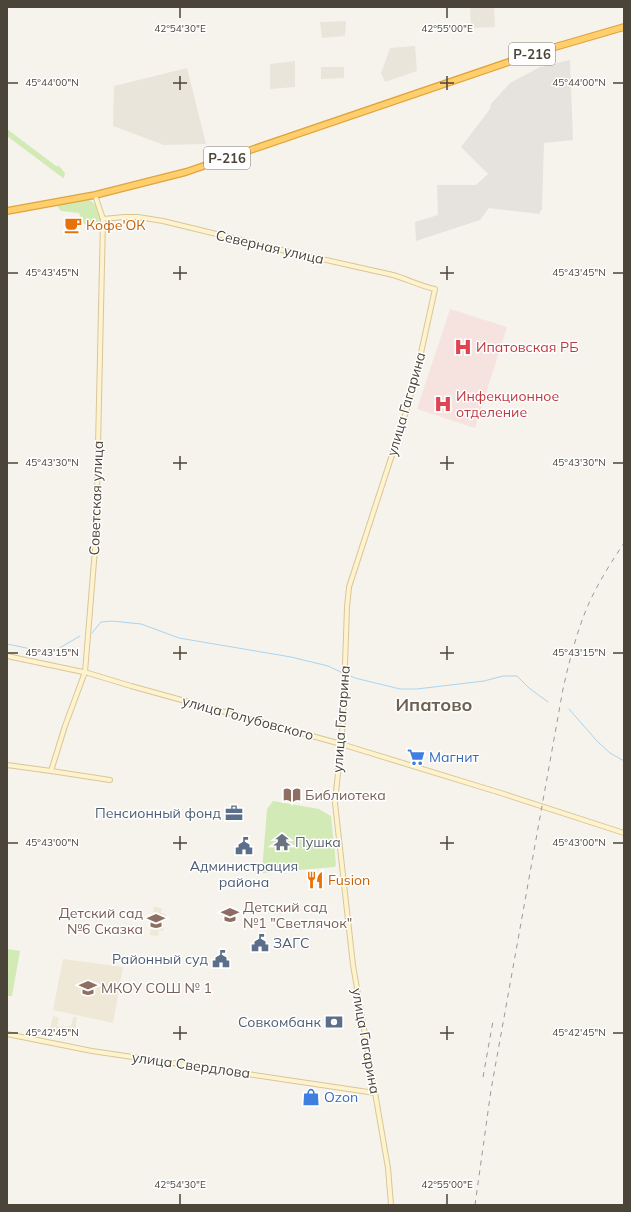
<svg xmlns="http://www.w3.org/2000/svg" width="631" height="1212" font-family="Mulish,sans-serif">
<style>
.residential{fill:#eae5da}
.industrial{fill:#e6e2dd}
.education{fill:#efe8d6}
.medical{fill:#f6e3e0}
.green{fill:#d2eab5}
.lines{fill:none;stroke-linecap:round;stroke-linejoin:round}
.stream{stroke:#a9d4f2;stroke-width:1}
.secondary-casing{stroke:#d6c79b;stroke-width:6}
.highway-casing{stroke:#e0a43c;stroke-width:8}
.secondary{stroke:#fff3cd;stroke-width:4}
.highway{stroke:#ffcf6e;stroke-width:5.5}
.rail{stroke:#9a9a9a;stroke-width:1;stroke-dasharray:5 5;stroke-linecap:butt}
.ticks{fill:none;stroke:#4b4439;stroke-width:1.5}
.labels{text-anchor:middle;dominant-baseline:central;stroke-width:3;stroke-linejoin:round;paint-order:stroke}
.shield{fill:#fff;stroke:#817c74;stroke-width:1}
.shield-label{font-size:13px;font-weight:bold;fill:#4b4439}
.food-label{font-size:14px;fill:#c56008;stroke:#fff;text-anchor:start}
.street-label{font-size:14px;fill:#4b4439;stroke:#fff}
.health-label{font-size:14px;fill:#be3a42;stroke:#fff;text-anchor:start}
.shop-label{font-size:14px;fill:#366cbe;stroke:#fff;text-anchor:start}
.education-label{font-size:14px;fill:#785e54;stroke:#fff;text-anchor:start}
.service-label{font-size:14px;fill:#4e5e75;stroke:#fff;text-anchor:end}
.worship-label{font-size:14px;fill:#5b616d;stroke:#fff;text-anchor:start}
.district-label{font-size:18px;font-weight:bold;fill:#6e6250;stroke:#fff}
.ticks-label{font-size:10px;text-anchor:middle;fill:#4b4439;stroke:#fff;stroke-width:3;stroke-linejoin:round;paint-order:stroke}
</style>
<rect width="100%" height="100%" fill="#f6f3ec"/>
<path class="residential" d="M470,7H494L495,27L471,28Z
M346,21L345,36L322,38L320,22Z
M415,46L417,71L385,82L381,73L390,48Z
M295,61V87L270,89V64Z
M321,67H344V78L321,79Z
M187,68L206,144L164,145L113,126L114,86Z"/>
<path class="industrial" d="M570,60L573,140L544,143L542,209L539,214L489,208L480,220L416,241L415,222L438,215L437,185H476L488,174L461,147L490,109L491,104L510,83L540,67Z"/>
<path class="education" d="M154,907L162,908L161,913L166,914L165,919H160L159,925H164L163,931L159,930L158,936L150,935L151,929L156,930V923L152,922V918H157L158,912H153Z
M63,959L123,967L113,1023L53,1010Z
M53,1016L59,1018L57,1026L67,1027V1026H71L73,1017H77L75,1034L50,1029Z"/>
<path class="medical" d="M450,309L507,327L475,428L417,409Z"/>
<path class="green" d="M7,129L56,166H59L65,173L64,178H63L7,136Z
M86,199C96,201 102,213 101,224L99,225L84,224L79,213L61,211L57,206L59,204Z
M273,801L319,809L331,816L336,864L335,867L262,873L264,871H262L267,809Z
M7,949L20,951L12,996H7Z"/>
<g class="lines">
<path class="stream" d="M92,633L101,622L112,621L141,624L179,638L291,657L328,666L343,673
M7,644L36,650H56L80,636
M346,674L355,678L400,689H417L484,681L503,676H517L529,688L548,702
M569,709L597,741L610,753L624,761"/>
<g class="secondary-casing">
<path id="secondary" d="M103,219L124,217H138L163,221L286,251L393,275C407,279 420,286 435,289L417,371L406,412L349,587L347,607L343,722L335,803L353,965L388,1168L391,1205
M7,656L88,673L131,686L341,744L504,794L624,833
M7,765L51,771L110,780
M51,771L65,726L85,672L96,537L103,219L95,195
M7,1034L92,1051L375,1093"/>
</g>
<g class="highway-casing">
<path id="highway" d="M7,211L95,195L186,172L538,52L624,27"/>
</g>
<use href="#secondary" class="secondary"/>
<use href="#highway" class="highway"/>
<path class="rail" d="M483,1077L493,1021
M475,1205L491,1090L563,689C569,662 576,635 586,610C596,586 610,564 624,543"/>
</g>
<path class="ticks" d="M180,8V18M447,8V18M180,76V90M447,76V90M8,83H18M173,83H187M440,83H454M613,83H623M180,266V280M447,266V280M8,273H18M173,273H187M440,273H454M613,273H623M180,456V470M447,456V470M8,463H18M173,463H187M440,463H454M613,463H623M180,646V660M447,646V660M8,653H18M173,653H187M440,653H454M613,653H623M180,836V850M447,836V850M8,843H18M173,843H187M440,843H454M613,843H623M180,1026V1040M447,1026V1040M8,1033H18M173,1033H187M440,1033H454M613,1033H623M180,1194V1204M447,1194V1204"/>
<defs>
<g id="cafe-bare" transform="scale(1.38)"><path d="M-5.5-4.5H6V0H3Q3 3.5 0 3.5H-2.5Q-5.5 3.5-5.5 0ZM3-3.2v2h1.7v-2ZM-6 4.5H4V6H-6Z" fill="#e8710a" stroke="#fff" stroke-width="2.5" paint-order="stroke"/></g>
<g id="hospital-bare" transform="scale(1.38)"><path d="M-5-5h3v3.5h4V-5h3V5h-3V1.5h-4V5h-3Z" fill="#e0444e" stroke="#fff" stroke-width="2.5" paint-order="stroke"/></g>
<g id="supermarket-bare" transform="scale(1.38)"><path d="M-6-5.5h2.5l.6 2H6L4.5 2H-2.5L-4.4-4H-6ZM-1.5 3.2a1.3 1.3 0 1 0 .1 0ZM3 3.2a1.3 1.3 0 1 0 .1 0Z" fill="#3f7fe0" stroke="#fff" stroke-width="2.5" paint-order="stroke"/></g>
<g id="library-bare" transform="scale(1.38)"><path d="M-6-4Q-3-5.5-.7-3.5V5Q-3 3-6 4ZM6-4Q3-5.5 .7-3.5V5Q3 3 6 4Z" fill="#8d6e63" stroke="#fff" stroke-width="2.5" paint-order="stroke"/></g>
<g id="office-bare" transform="scale(1.38)"><path d="M-6-3h4V-5.5h4V-3h4V5H-6ZM-1-4.5V-3h2v-1.5ZM-6 0V1H6V0Z" fill="#5c6f8a" stroke="#fff" stroke-width="2.5" paint-order="stroke"/></g>
<g id="temple-bare" transform="scale(1.38)"><path d="M0-6L5-2H3V0L6.5 2.5H4V6H1.5V3h-3V6H-4V2.5H-6.5L-3 0V-2H-5Z" fill="#6b7280" stroke="#fff" stroke-width="2.5" paint-order="stroke"/></g>
<g id="civic-bare" transform="scale(1.38)"><path d="M-.6-6.5H3V-4.5H.6V-3L4-1V1h2V6H-6V1h2V-1L-.6-3ZM-1.2 2.5V6h2.4V2.5Z" fill="#5c6f8a" stroke="#fff" stroke-width="2.5" paint-order="stroke"/></g>
<g id="restaurant-bare" transform="scale(1.38)"><path d="M-5-6h1v4h1v-4h1v4h1v-4h1v5L-1.5 .5V6h-2V.5L-5-1ZM5-6V6H3V1.5H1.5Q1.5-4 5-6Z" fill="#e8710a" stroke="#fff" stroke-width="2.5" paint-order="stroke"/></g>
<g id="school-bare" transform="scale(1.38)"><path d="M0-5L7-2L0 1L-7-2ZM-4 1L0 2.5L4 1V4Q0 6-4 4Z" fill="#8d6e63" stroke="#fff" stroke-width="2.5" paint-order="stroke"/></g>
<g id="bank-bare" transform="scale(1.38)"><path d="M-6-4H6V4H-6ZM0-2.3a2.3 2.3 0 1 0 0 4.6a2.3 2.3 0 1 0 0-4.6Z" fill="#5c6f8a" stroke="#fff" stroke-width="2.5" paint-order="stroke"/></g>
<g id="shop-bare" transform="scale(1.38)"><path d="M-5-2.5h2.3a2.7 3.5 0 0 1 5.4 0H5L5.5 6h-11ZM-1.5-2.5h3a1.5 2.3 0 0 0-3 0Z" fill="#3f7fe0" stroke="#fff" stroke-width="2.5" paint-order="stroke"/></g>
</defs>
<g fill-rule="evenodd">
<use href="#cafe-bare" x="73" y="225"/>
<use href="#hospital-bare" x="463" y="347"/>
<use href="#hospital-bare" x="443" y="404"/>
<use href="#supermarket-bare" x="416" y="757"/>
<use href="#library-bare" x="292" y="795"/>
<use href="#office-bare" x="234" y="813"/>
<use href="#temple-bare" x="282" y="842"/>
<use href="#civic-bare" x="244" y="846"/>
<use href="#restaurant-bare" x="315" y="880"/>
<use href="#school-bare" x="230" y="915"/>
<use href="#school-bare" x="156" y="921"/>
<use href="#civic-bare" x="260" y="943"/>
<use href="#civic-bare" x="221" y="959"/>
<use href="#school-bare" x="88" y="988"/>
<use href="#bank-bare" x="334" y="1022"/>
<use href="#shop-bare" x="311" y="1097"/>
</g>
<g class="labels">
<g class="shield">
<rect x="509" y="43" width="46" height="22" rx="3"/>
<rect x="204" y="147" width="46" height="22" rx="3"/>
</g>
<g class="shield-label">
<text x="532" y="54">Р-216</text>
<text x="227" y="158">Р-216</text>
</g>
<g class="food-label">
<text x="86" y="225">Кофе'ОК</text>
<text x="328" y="880">Fusion</text>
</g>
<g class="street-label">
<text transform="translate(270 247) rotate(13)">Северная улица</text>
<text transform="translate(406 404) rotate(-74)">улица Гагарина</text>
<text transform="translate(96 498) rotate(-88)">Советская улица</text>
<text transform="translate(248 718) rotate(15)">улица Голубовского</text>
<text transform="translate(341 719) rotate(-86)">улица Гагарина</text>
<text transform="translate(366 1041) rotate(80)">улица Гагарина</text>
<text transform="translate(191 1065) rotate(8)">улица Свердлова</text>
</g>
<g class="health-label">
<text x="476" y="347">Ипатовская РБ</text>
<text x="456" y="396">Инфекционное<tspan x="456" dy="16">отделение</tspan></text>
</g>
<g class="shop-label">
<text x="429" y="757">Магнит</text>
<text x="324" y="1097">Ozon</text>
</g>
<g class="education-label">
<text x="305" y="795">Библиотека</text>
<text x="243" y="907">Детский сад<tspan x="243" dy="16">№1 "Светлячок"</tspan></text>
<text x="143" y="913" text-anchor="end">Детский сад<tspan x="143" dy="16">№6 Сказка</tspan></text>
<text x="101" y="988">МКОУ СОШ № 1</text>
</g>
<g class="service-label">
<text x="221" y="813">Пенсионный фонд</text>
<text x="244" y="866" text-anchor="middle">Администрация<tspan x="244" dy="16">района</tspan></text>
<text x="273" y="943" text-anchor="start">ЗАГС</text>
<text x="208" y="959">Районный суд</text>
<text x="321" y="1022">Совкомбанк</text>
</g>
<g class="worship-label">
<text x="295" y="842">Пушка</text>
</g>
<g class="district-label">
<text x="434" y="704">Ипатово</text>
</g>
</g>
<g class="ticks-label">
<text x="180" y="32">42°54'30"E</text>
<text x="447" y="32">42°55'00"E</text>
<text x="52" y="86">45°44'00"N</text>
<text x="579" y="86">45°44'00"N</text>
<text x="52" y="276">45°43'45"N</text>
<text x="579" y="276">45°43'45"N</text>
<text x="52" y="466">45°43'30"N</text>
<text x="579" y="466">45°43'30"N</text>
<text x="52" y="656">45°43'15"N</text>
<text x="579" y="656">45°43'15"N</text>
<text x="52" y="846">45°43'00"N</text>
<text x="579" y="846">45°43'00"N</text>
<text x="52" y="1036">45°42'45"N</text>
<text x="579" y="1036">45°42'45"N</text>
<text x="180" y="1188">42°54'30"E</text>
<text x="447" y="1188">42°55'00"E</text>
</g>
<rect width="631" height="1212" fill="none" stroke="#4b4439" stroke-width="16"/>
</svg>
